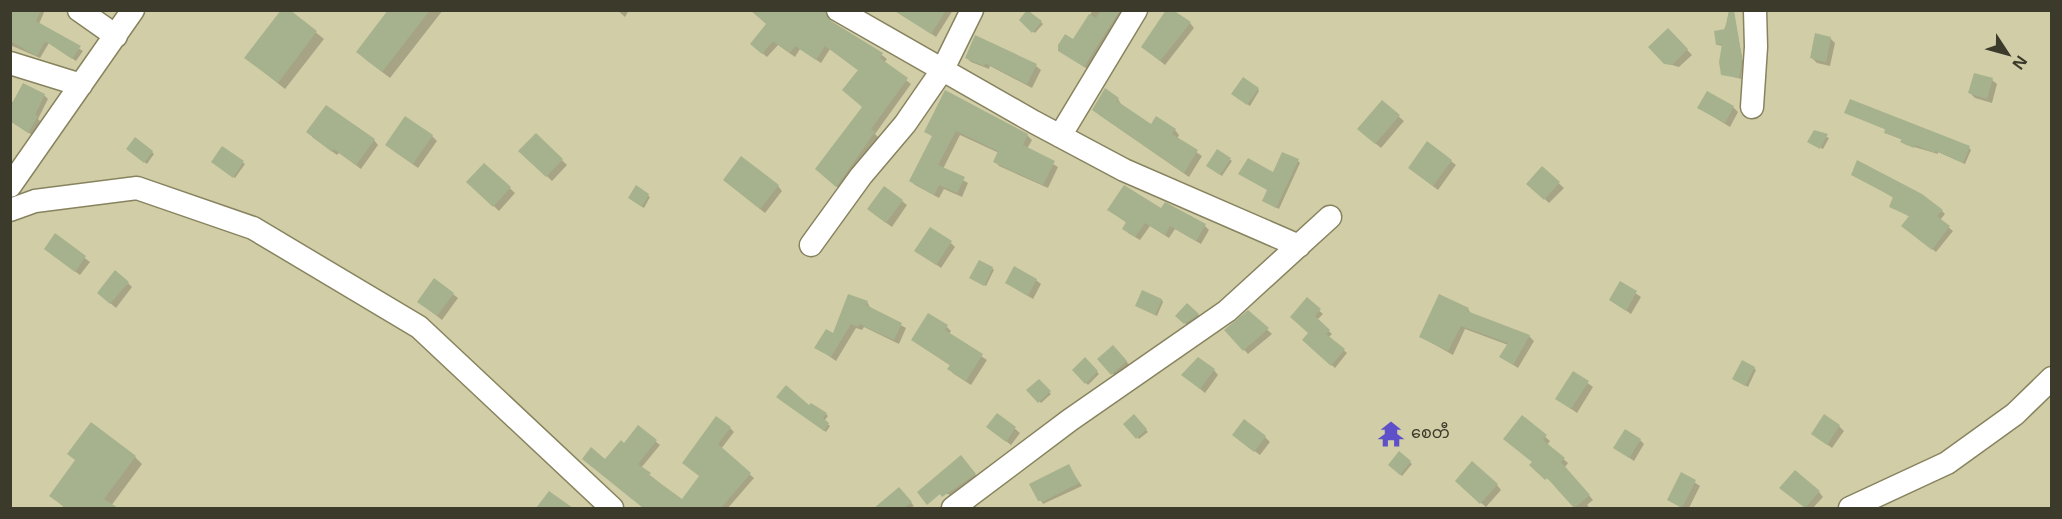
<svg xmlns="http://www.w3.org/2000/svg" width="2062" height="519" font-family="Georgia,'Noto Sans Myanmar',serif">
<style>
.shadow{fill:#0003}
.building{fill:#a6b28e}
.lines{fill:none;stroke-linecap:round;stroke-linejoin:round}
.street-casing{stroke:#87835f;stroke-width:25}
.street{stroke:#fff;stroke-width:22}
.labels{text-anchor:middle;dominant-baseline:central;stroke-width:4.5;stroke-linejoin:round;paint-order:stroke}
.poi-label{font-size:16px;fill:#3c3a2b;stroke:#d1cea7;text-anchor:start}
</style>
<rect width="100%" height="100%" fill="#d1cea7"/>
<path class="shadow" d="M10,10H45L39,24L83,51L76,61L49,43L40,58L10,45Z
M288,10L324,39L285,89L246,58Z
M390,10H443L390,78L365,59Z
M617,10H629L625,17Z
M750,10H783L869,45L887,59L884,63L911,84L875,134L879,138L841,190L822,174L864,107L859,71L830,49L821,63L800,49L795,57L778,45L767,57L756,48L768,25Z
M896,10H953L936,37Z
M1093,10H1123L1119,16L1122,19L1089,70L1060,51L1073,42Z
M1733,10L1743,62L1741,79L1722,74L1723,46L1717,45Z
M1029,11L1043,24L1035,33L1021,20Z
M1190,23L1194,28L1165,65L1143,47Z
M1668,30L1692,55L1679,67L1665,63Z
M1830,38L1835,43L1830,66L1817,63L1812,58Z
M967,58L1036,66L1041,70L1032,88L990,66L989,69L971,62Z
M1992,80L1997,84L1992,103L1975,98L1970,93Z
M1258,89L1259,91L1250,106L1235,96Z
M1105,90L1118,99L1122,106L1151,126L1175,130L1179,135L1177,139L1202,156L1189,177L1098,114Z
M945,92L1027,135L1032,140L1027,149L1058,167L1048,188L999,166L995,161L999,153L960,135L943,169L968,183L962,197L944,189L939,198L915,185L911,181L933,137L926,131Z
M44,95L48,99L38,119L40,121L32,135L10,121V100L14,103Z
M1382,102L1404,121L1381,148L1364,134Z
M1733,107L1738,112L1730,127L1699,108Z
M1846,113L1969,148L1971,150L1965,164L1938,152V154L1904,144L1903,140L1888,134L1887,130Z
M1815,132L1829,138L1823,149L1810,142Z
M536,135L567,165L552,181L520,151Z
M432,136L437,141L418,168L391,149Z
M312,137L374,140L378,145L361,169L339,153L337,155Z
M1428,143L1456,165L1438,190L1414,172Z
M223,148L245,164L235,178L215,163Z
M130,151L152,152L154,154L147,164Z
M1218,151L1232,161L1222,176L1209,167Z
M1298,161L1300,163L1279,209L1265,202L1274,174Z
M485,165L515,193L499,211L468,182Z
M1542,168L1564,188L1549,203L1528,183Z
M1853,174L1942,211L1945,214L1940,220L1953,231L1936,252L1907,229L1910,217L1891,206L1894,198Z
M730,185L778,186L782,191L765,213Z
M636,187L650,197L644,208L632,200Z
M902,201L907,205L892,227L874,214Z
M1109,210H1162L1205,226L1209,230L1201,244L1175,229L1169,238L1150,226L1140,240L1128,233L1127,223Z
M55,236L90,262L80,275L50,253Z
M951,243L955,247L941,268L916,250Z
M992,268L994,270L986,286L971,278Z
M1036,280L1041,284L1033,299L1006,283Z
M128,283L132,287L116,308L103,297Z
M1621,283L1641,297L1631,314L1611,300Z
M453,294L458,298L442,320L419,302Z
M1162,300L1163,302L1157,316L1139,307Z
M1307,300L1323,314L1317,320L1332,334L1329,337L1347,353L1335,368L1304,340L1310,333Z
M867,302L871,309L906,328L899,344L864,327L862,330L856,328L836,361L816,347L834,335Z
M1187,305L1200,316L1187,325L1178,316Z
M1468,309L1472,315L1529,336L1534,341L1518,368L1501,357L1508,345L1465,329L1453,355L1421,337Z
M1248,312L1272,334L1248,354L1226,330Z
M947,327L951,331L949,334L987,360L971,385L954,374L949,369L951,366L912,340Z
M1118,351L1131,367L1117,379L1100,359Z
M1085,359L1099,374L1088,385L1074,370Z
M1754,368L1756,370L1748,387L1734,379Z
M1214,370L1218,375L1205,393L1183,375Z
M1574,373L1593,387L1577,413L1557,399Z
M1039,381L1051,394L1041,403L1028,390Z
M779,399L826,414L828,416L824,421L830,426L826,432Z
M998,415L1020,433L1011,445L993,431Z
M1134,416L1148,432L1139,439L1125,424Z
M1522,417L1550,441L1547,445L1568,463L1565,467L1593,500L1587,505L1590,508H1575L1552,482L1535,470Z
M1839,426L1844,431L1832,448L1813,434Z
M638,427L660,445L641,468L682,501L700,476L688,467L730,428L734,432L721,449L754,478L728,508H645L588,462L606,461L624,445Z
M1265,437L1270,442L1260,455L1239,440Z
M1640,440L1644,444L1634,461L1615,448Z
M1399,453L1412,464L1402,476L1390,465Z
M135,457L142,464L111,506L114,508H65L51,496Z
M964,460L978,478L952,496L933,487Z
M1068,466L1082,486L1043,504L1031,484Z
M1682,474L1700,486L1689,508H1682L1669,499Z
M1497,485L1501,490L1486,507L1461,486Z
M899,489L914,506L910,508H880Z
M1786,492H1819L1823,497L1813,508H1806Z"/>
<path class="building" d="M10,10H41L36,21L81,46L72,59L45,41L37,56L10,41Z
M281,10H290L317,31L278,83L244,58Z
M388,10H430L382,72L356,52Z
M751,10H825L831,21L883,53L880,58L908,78L871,129L875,132L836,187L815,169L862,107L842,90L858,70L825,46L816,60L795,46L790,53L773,41L762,54L750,44L766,24Z
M893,10H946L931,34Z
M1027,10L1042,21L1032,33L1019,20Z
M1101,10H1120L1084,67L1058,51V45L1065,34L1073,39L1089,14L1096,18Z
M1166,10H1173L1191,22L1160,61L1141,47Z
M1729,10H1734L1742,59L1739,78L1721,75L1719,62L1722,44L1716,45L1714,31L1725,29Z
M1668,28L1688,49L1672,65L1664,64L1648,47Z
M1815,33L1831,37L1826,62L1810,58Z
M975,35L1037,64L1027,84L985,63L984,66L965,58Z
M1974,73L1993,78L1987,99L1968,93Z
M1243,77L1259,88L1247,105L1231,94Z
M23,83L45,94L35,115L38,116L28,133L10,121V107Z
M1105,88L1119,98L1117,101L1151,124L1156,116L1176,129L1172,134L1198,150L1184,173L1092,110Z
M945,90L1028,134L1023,145L1055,161L1043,185L993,162L998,151L956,131L938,165L965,177L957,193L939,185L934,195L909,181L932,136L924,132Z
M1707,91L1734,106L1725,123L1697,108Z
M1850,99L1970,146L1963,163L1936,151L1935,153L1915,145L1914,148L1900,142L1902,139L1884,133L1885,129L1844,113Z
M1382,100L1400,115L1375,144L1357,129Z
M326,105L375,139L356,165L334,149L332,152L306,132Z
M405,116L433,135L413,164L385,145Z
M1814,130L1828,134L1820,149L1807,142Z
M536,133L563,159L546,177L518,151Z
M135,137L153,151L144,163L126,149Z
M1427,141L1452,160L1433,186L1408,168Z
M222,146L244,161L233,178L211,162Z
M1217,149L1231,158L1220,175L1206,166Z
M1282,152L1299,159L1276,208L1262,201L1267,190L1238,174L1248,158L1273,172Z
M741,156L779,185L760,209L723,180Z
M1857,160L1922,194L1943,210L1937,216L1950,226L1932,250L1901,226L1909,216L1889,207L1893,197L1851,175Z
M484,163L511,187L493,207L466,182Z
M1542,166L1560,182L1544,200L1526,184Z
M636,185L649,194L642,207L628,198Z
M1124,185L1161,208L1165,202L1206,224L1196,241L1170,226L1165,235L1145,223L1135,237L1122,229L1126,222L1107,210Z
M884,186L903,200L886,223L867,209Z
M930,227L952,241L936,265L914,251Z
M55,233L86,256L75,272L44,249Z
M979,260L993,267L984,286L969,278Z
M1014,266L1037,279L1028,296L1005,283Z
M115,270L129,282L110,304L97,293Z
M434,278L454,293L437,316L417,302Z
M1620,281L1637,291L1626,311L1609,300Z
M1142,290L1162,299L1155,315L1135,306Z
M848,294L868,301L866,305L902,323L894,340L859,324L858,327L851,324L831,357L814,348L826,329L833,333Z
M1439,294L1469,308L1467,311L1530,335L1513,365L1499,357L1508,343L1461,326L1448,351L1419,337Z
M1307,297L1321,309L1315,316L1330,330L1326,334L1345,349L1331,366L1302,340L1308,333L1290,317Z
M1187,303L1199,314L1184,324L1175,316Z
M1248,310L1269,328L1243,351L1224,330Z
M928,313L948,325L945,330L983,354L966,381L947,369L950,365L911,340Z
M1113,345L1127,361L1111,375L1097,359Z
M1085,357L1098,371L1085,384L1072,370Z
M1198,357L1215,369L1200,389L1181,375Z
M1742,360L1755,367L1745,386L1732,379Z
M1573,371L1589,381L1571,409L1555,399Z
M1039,379L1051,391L1038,403L1026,390Z
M786,385L809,405L811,403L827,413L823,418L829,423L824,431L776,397Z
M997,413L1016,427L1006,442L986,427Z
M1134,414L1147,429L1136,439L1123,424Z
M1824,414L1840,425L1827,445L1811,434Z
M1522,415L1547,435L1543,440L1565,458L1561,462L1590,495L1574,508L1547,478L1545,480L1529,465L1532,462L1503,439Z
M716,416L731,427L718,444L751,473L721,508H643L582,459L591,447L605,459L621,440L624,443L638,425L657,440L638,464L651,473L649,475L682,499L699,476L682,463Z
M1244,419L1266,436L1254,452L1232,435Z
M91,422L136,456L104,499L118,508H66L49,496L75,460L67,454Z
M1625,429L1641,439L1629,458L1613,448Z
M1399,451L1411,461L1400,475L1388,465Z
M961,455L976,474L942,497L940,494L927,505L917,492Z
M1472,461L1498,484L1480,504L1455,481Z
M1069,464L1079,483L1044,501H1038L1029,484Z
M1795,470L1820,491L1805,508L1779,488Z
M1681,472L1696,480L1682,508L1667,500Z
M899,487L912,502L904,508H874Z
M549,491L573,508H536Z"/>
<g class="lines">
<g class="street-casing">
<path id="street" d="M79,10L116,36
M838,10L1034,122L1124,170L1299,246
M10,63L81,85
M1752,107L1756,47L1755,10
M1060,136L1136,10
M10,186L133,10
M10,210L35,201L137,188L253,228L419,327L612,508
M811,245L861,176L905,124L943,69L972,10
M953,508L1070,420L1227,311L1330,217
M1850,508L1947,463L2015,414L2052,378"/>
</g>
<use href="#street" class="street"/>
</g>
<defs>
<g id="temple-bare" transform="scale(2.07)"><path d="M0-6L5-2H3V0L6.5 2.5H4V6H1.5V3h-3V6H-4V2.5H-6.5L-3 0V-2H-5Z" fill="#5d50c8" stroke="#d1cea7" stroke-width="2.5" paint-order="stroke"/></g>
</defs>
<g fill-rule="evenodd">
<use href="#temple-bare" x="1391" y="434"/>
</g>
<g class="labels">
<g class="poi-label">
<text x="1411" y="434">စေတီ</text>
</g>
</g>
<rect width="2062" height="519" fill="none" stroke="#3c3a2b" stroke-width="24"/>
<g transform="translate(2008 54) rotate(126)" stroke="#d1cea7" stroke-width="4.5" paint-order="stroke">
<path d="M0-4.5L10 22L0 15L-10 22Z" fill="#3c3a2b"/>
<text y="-9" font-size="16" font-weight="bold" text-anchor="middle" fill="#3c3a2b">N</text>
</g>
</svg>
